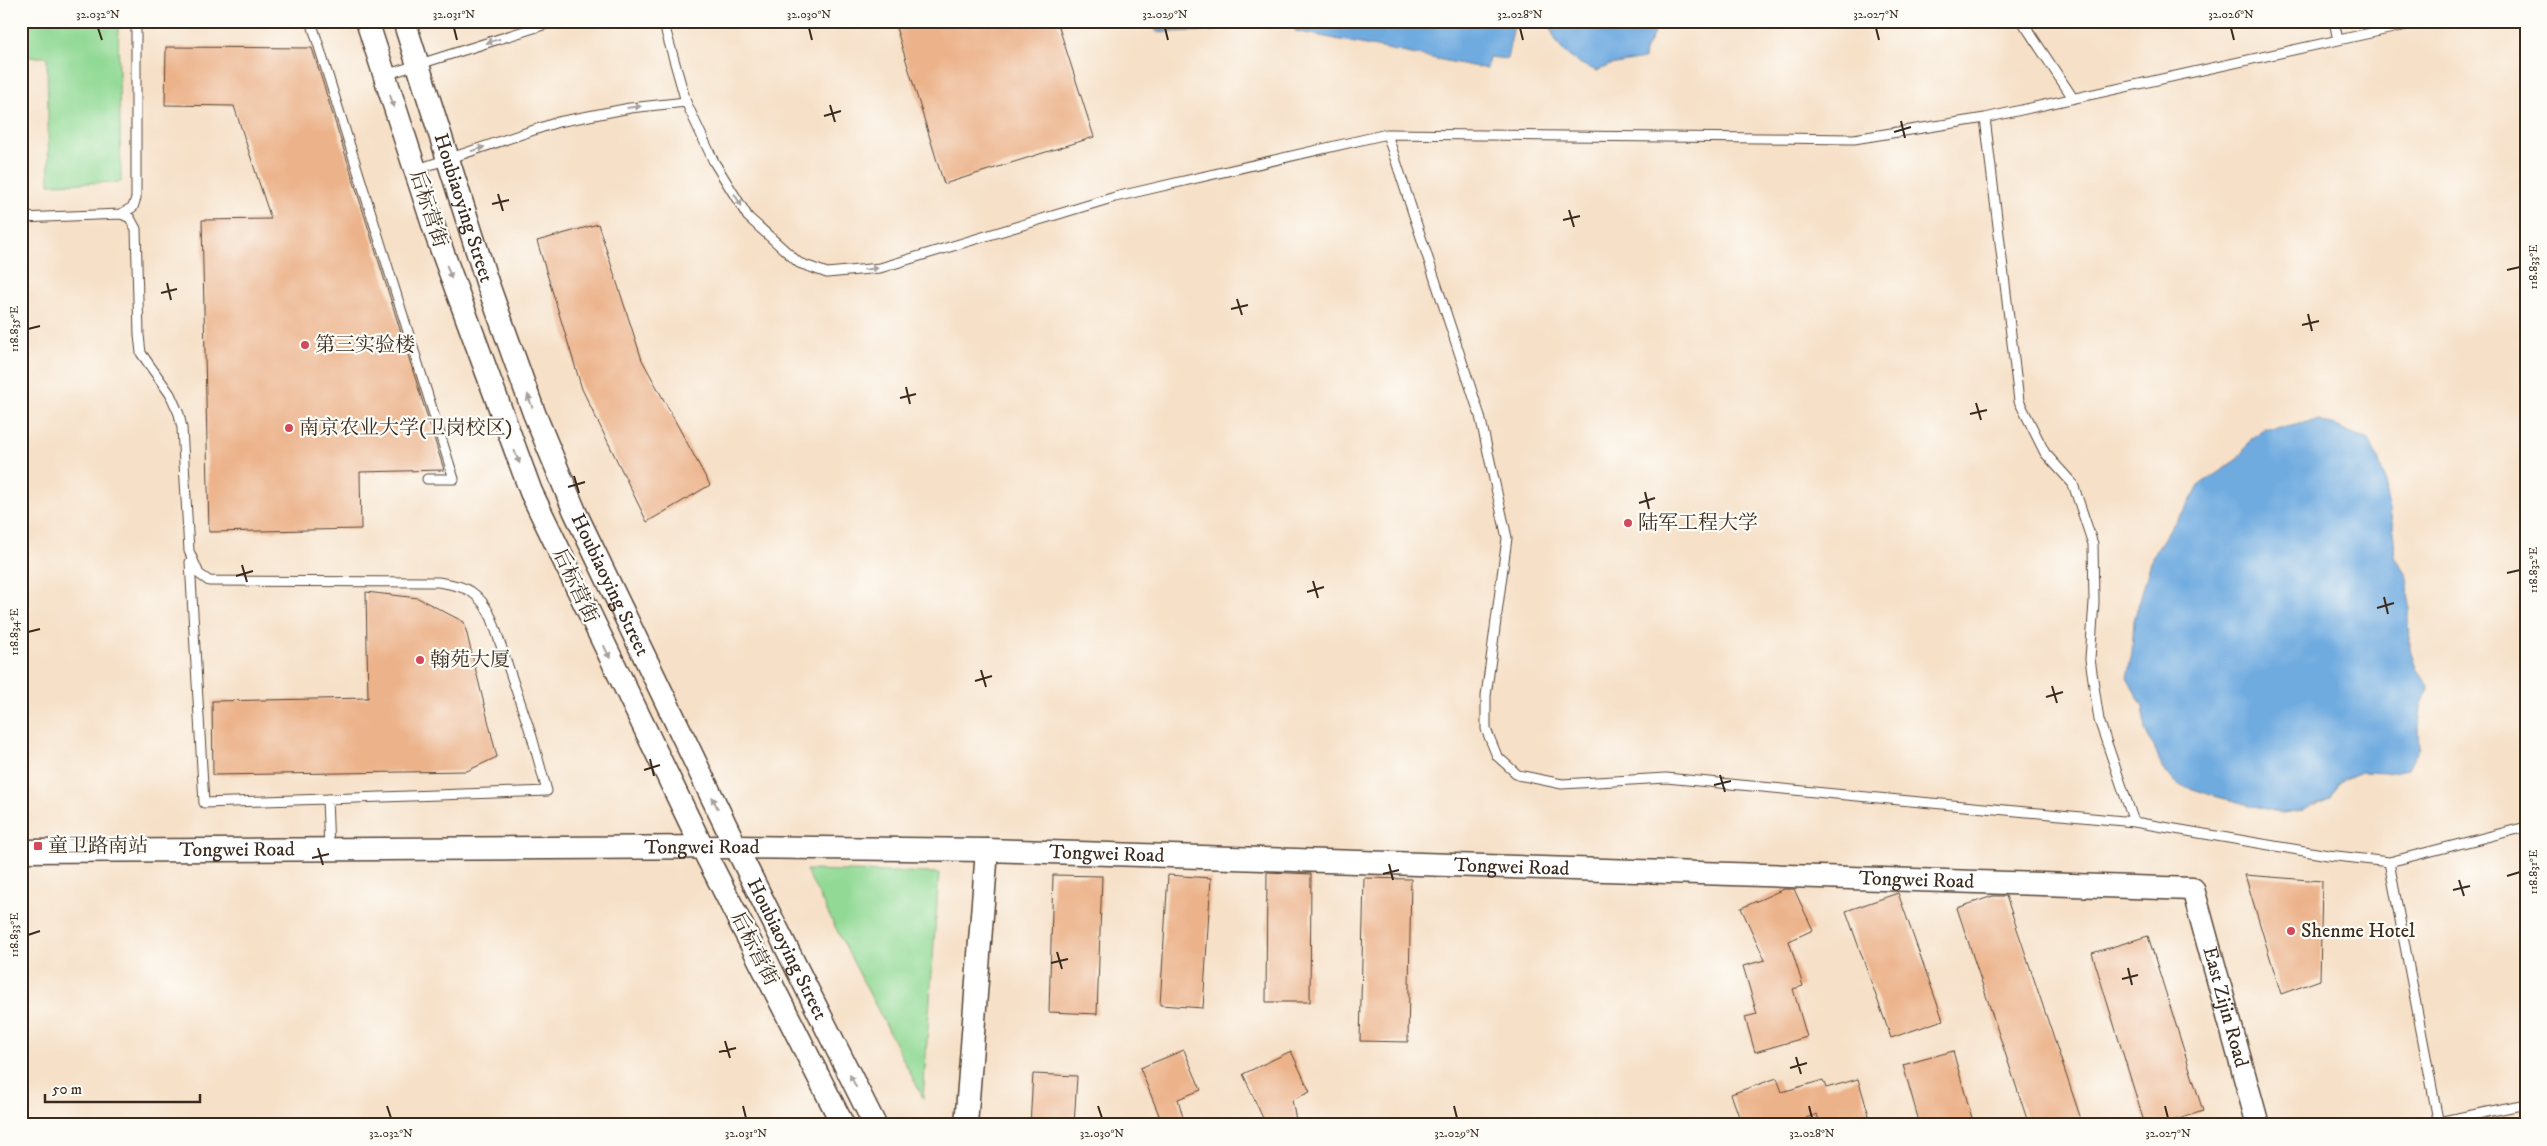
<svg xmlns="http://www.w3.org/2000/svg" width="2547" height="1146" font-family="'IM FELL DW Pica','Noto Serif SC',serif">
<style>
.green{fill:#91d994;stroke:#668259}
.water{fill:#6fabe0;stroke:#556a7f}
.building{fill:#ecb38b}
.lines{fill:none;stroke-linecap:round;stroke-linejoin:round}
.service-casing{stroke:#574537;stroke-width:11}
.tertiary-casing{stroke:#574537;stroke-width:25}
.service{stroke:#fff;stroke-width:9}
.tertiary{stroke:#fff;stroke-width:22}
.oneway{fill:#a79f9a}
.ticks{fill:none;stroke:#3b2a1e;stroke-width:2}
.poi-dot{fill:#d1495b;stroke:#fdfcf7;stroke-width:2}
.labels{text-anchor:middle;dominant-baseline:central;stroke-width:4.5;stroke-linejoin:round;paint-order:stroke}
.street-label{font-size:20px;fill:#3b2a1e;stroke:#fdfcf7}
.poi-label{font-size:20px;fill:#3b2a1e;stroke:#fdfcf7;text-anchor:start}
.neatline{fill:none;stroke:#3b2a1e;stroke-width:2}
.ticks-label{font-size:12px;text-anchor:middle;fill:#3b2a1e}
</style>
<rect width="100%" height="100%" fill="#fdfcf7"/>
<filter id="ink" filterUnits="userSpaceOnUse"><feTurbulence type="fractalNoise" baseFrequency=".02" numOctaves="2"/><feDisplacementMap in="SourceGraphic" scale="10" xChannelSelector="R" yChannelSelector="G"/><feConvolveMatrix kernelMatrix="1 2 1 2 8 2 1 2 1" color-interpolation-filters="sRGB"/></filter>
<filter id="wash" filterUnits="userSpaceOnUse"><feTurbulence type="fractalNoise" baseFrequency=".0096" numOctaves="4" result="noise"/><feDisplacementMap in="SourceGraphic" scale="20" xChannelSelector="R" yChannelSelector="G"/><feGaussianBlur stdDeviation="1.12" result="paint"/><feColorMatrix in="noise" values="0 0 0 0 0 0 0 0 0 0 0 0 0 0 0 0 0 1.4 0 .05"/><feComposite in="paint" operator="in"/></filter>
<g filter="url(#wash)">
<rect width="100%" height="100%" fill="#f6e0c7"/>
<path class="green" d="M21,21H118L121,182L49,184L47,57H21Z
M806,870L939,873L923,1098Z"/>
<path class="water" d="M1150,21H1232L1213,31L1157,32Z
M1297,21H1515L1507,59L1489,57L1487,69L1295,31Z
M1549,21H1660L1645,51L1644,59L1610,65L1597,71C1571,61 1555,50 1549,21Z
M2320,420L2369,440L2378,458L2384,477L2395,538L2394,557L2408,576L2410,649L2417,670L2429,686L2421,707L2419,727L2420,747L2408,769L2386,773L2361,772L2339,782L2331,797L2304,810L2282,813L2214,796L2178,784L2163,771L2156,751L2145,730L2143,707L2127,678L2132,652L2134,620L2153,555L2171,527L2187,507L2199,485L2237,460L2252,438L2265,428C2283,431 2301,422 2320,420Z"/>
<g id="blocks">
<path class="building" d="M894,21H1057L1094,137L944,184Z
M166,47L312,48L444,470L360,472L361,529L209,532L202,220L271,219L234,106L165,105Z
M598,224L642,360L710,485L647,522L582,389L537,241Z
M366,592L418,598L464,622L497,757L467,771L213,775L212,701L368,698Z
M1267,872L1311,874L1310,1002H1266Z
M1053,875L1102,876L1097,1014L1049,1012Z
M1168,875L1211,878L1203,1008L1160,1005Z
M2245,875L2322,881L2320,980L2281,994Z
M1364,878L1411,879L1408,1042L1360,1041Z
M1784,889H1794L1813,930L1789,941L1803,986L1793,989L1807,1037L1755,1052L1745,1017L1757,1014L1743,966L1765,960L1741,908Z
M1898,893L1943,1020L1891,1038L1846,911Z
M1993,896H2006L2083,1125H2029L1957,908Z
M2148,936L2203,1111L2160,1125H2145L2092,953Z
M1184,1050L1201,1090L1178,1099L1185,1125H1163L1140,1068Z
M1291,1051L1310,1092L1292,1100L1297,1125H1266L1243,1074Z
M1953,1051L1974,1125H1920L1903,1065Z
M1033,1074L1077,1076L1074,1125H1030Z
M1777,1078L1782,1092L1823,1080L1826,1088L1858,1079L1872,1125H1820L1817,1114L1786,1125H1742L1731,1094Z"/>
</g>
</g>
<g filter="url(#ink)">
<use href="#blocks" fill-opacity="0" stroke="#574537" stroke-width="1"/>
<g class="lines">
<g class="service-casing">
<path id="service" d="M311,21L454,479H427
M663,21L686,102
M2022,21L2073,98
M2334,21L2338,40
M385,75L556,21
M1985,118L2019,401L2045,453L2073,484L2093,544L2094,602L2090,659L2099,720L2134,822
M1387,134L1480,416L1507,538L1486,696V729L1497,756L1518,775L1562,784L1666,778L2134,822L2328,855L2389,862L2526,827
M415,170L558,122L630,108L686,102L714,162L748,217L799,263L827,273L880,268L1115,197L1387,134L1854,139L1985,118L2425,21
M121,214L130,218L136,229L139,335L141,353L170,394L179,414L182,428L189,551L199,574L209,581L438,582C467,586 480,592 492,619L532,737L547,791L327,799
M21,218L121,214L133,207L136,198V21
M190,562L204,803L327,799L329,849
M2389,862L2439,1125
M2438,1122L2526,1104"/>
</g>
<g class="tertiary-casing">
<g id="tertiary">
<path d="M367,21L437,237L531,492L702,847L843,1125"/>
<path id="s1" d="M404,21L487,282L534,413L575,512L736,847L875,1125"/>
<path id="s2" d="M21,851L736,847L987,850L2193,889L2258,1125"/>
<path d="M966,1125L987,850"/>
</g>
</g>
<use href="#service" class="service"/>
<use href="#tertiary" class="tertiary"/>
</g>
<defs><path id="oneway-solid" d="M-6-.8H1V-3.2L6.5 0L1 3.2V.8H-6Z" transform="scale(1.25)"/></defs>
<g class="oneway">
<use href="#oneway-solid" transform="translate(493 41) rotate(163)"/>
<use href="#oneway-solid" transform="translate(392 101) rotate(72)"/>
<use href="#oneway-solid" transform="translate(634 107) rotate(-7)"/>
<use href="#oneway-solid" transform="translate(478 149) rotate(-18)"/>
<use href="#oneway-solid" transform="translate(738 200) rotate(58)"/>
<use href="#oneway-solid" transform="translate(871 269) rotate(-6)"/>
<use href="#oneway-solid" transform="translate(449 272) rotate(70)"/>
<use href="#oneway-solid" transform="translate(530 401) rotate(-110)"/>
<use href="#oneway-solid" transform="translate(517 457) rotate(68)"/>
<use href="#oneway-solid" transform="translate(607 652) rotate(64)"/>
<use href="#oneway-solid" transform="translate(715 803) rotate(-116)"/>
<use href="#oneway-solid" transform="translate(853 1081) rotate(-117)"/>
</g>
</g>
<path class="ticks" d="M98,28L102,40M454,28L457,40M809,28L812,40M1165,28L1168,40M1520,28L1523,40M1876,28L1879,40M2231,28L2234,40M830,105L835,122M824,116L841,111M1901,121L1905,138M1894,132L1911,127M498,194L503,211M492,204L509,200M1569,210L1574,227M1563,220L1580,216M2507,270L2520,267M167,283L171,300M161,293L177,289M1237,299L1242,315M1231,309L1248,305M2308,314L2312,331M2302,325L2319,321M28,329L40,326M906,387L910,404M900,398L916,394M1976,403L1981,420M1970,414L1987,410M574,476L579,493M568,487L585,482M1645,492L1649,509M1639,503L1655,498M242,565L247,582M2507,573L2520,570M236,576L253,571M1313,581L1318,598M1307,592L1324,587M2384,597L2388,614M2377,608L2394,603M28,632L40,629M981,670L986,687M975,681L992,676M2052,686L2057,703M2046,697L2063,692M650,759L654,776M644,770L660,765M1720,775L1725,792M1714,785L1731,781M318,848L323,865M312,858L329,854M1389,864L1393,880M1383,874L1399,870M2507,876L2520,872M2459,880L2464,896M2453,890L2470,886M28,935L40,931M1057,952L1062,969M1051,963L1068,959M2128,968L2132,985M2122,979L2138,975M725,1041L730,1058M719,1052L736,1048M1796,1057L1801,1074M1790,1068L1807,1063M387,1106L391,1118M743,1106L746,1118M1098,1106L1102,1118M1454,1106L1457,1118M1809,1106L1812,1118M2165,1106L2168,1118"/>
<g class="poi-dot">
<circle cx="305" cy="345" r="5"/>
<circle cx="289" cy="428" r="5"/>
<circle cx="1628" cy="523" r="5"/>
<circle cx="420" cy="660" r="5"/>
<rect x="33" y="841" width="10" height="10" rx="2.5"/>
<circle cx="2291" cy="931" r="5"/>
</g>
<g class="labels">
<g class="street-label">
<text stroke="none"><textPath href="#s1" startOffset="196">Houbiaoying Street</textPath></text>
<text transform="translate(428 209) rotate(72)">后标营街</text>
<text stroke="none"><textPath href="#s1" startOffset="601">Houbiaoying Street</textPath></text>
<text transform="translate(575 586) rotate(65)">后标营街</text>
<text stroke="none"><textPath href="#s2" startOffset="681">Tongwei Road</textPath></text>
<text stroke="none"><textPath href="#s2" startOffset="216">Tongwei Road</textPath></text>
<text stroke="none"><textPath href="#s2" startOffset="1086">Tongwei Road</textPath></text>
<text stroke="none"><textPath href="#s2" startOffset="1491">Tongwei Road</textPath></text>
<text stroke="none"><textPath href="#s2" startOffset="1896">Tongwei Road</textPath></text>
<text transform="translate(754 949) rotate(63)">后标营街</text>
<text stroke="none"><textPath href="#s1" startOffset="1006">Houbiaoying Street</textPath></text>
<text stroke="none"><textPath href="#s2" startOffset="2295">East Zijin Road</textPath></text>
</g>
<g class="poi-label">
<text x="315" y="345">第三实验楼</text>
<text x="299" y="428">南京农业大学(卫岗校区)</text>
<text x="1638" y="523">陆军工程大学</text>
<text x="430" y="660">翰苑大厦</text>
<text x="48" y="846">童卫路南站</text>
<text x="2301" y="931">Shenme Hotel</text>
</g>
</g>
<rect width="2547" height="1146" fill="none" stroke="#fdfcf7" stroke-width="55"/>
<path d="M45 1094v8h155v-8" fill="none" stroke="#3b2a1e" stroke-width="2.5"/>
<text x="52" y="1094" font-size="15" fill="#3b2a1e" stroke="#fdfcf7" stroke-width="4" paint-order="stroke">50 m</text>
<rect x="28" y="28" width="2492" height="1090" class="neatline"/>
<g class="ticks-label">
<text x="98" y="18">32.032°N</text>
<text x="454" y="18">32.031°N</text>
<text x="809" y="18">32.030°N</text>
<text x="1165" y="18">32.029°N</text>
<text x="1520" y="18">32.028°N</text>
<text x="1876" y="18">32.027°N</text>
<text x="2231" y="18">32.026°N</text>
<text transform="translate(2533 267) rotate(-90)" y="4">118.833°E</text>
<text transform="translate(14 329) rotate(-90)" y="4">118.835°E</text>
<text transform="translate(2533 570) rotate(-90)" y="4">118.832°E</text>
<text transform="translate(14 632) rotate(-90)" y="4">118.834°E</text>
<text transform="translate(2533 872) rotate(-90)" y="4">118.831°E</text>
<text transform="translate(14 935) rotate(-90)" y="4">118.833°E</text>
<text x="391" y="1137">32.032°N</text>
<text x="746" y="1137">32.031°N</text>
<text x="1102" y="1137">32.030°N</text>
<text x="1457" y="1137">32.029°N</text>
<text x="1812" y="1137">32.028°N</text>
<text x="2168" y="1137">32.027°N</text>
</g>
</svg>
